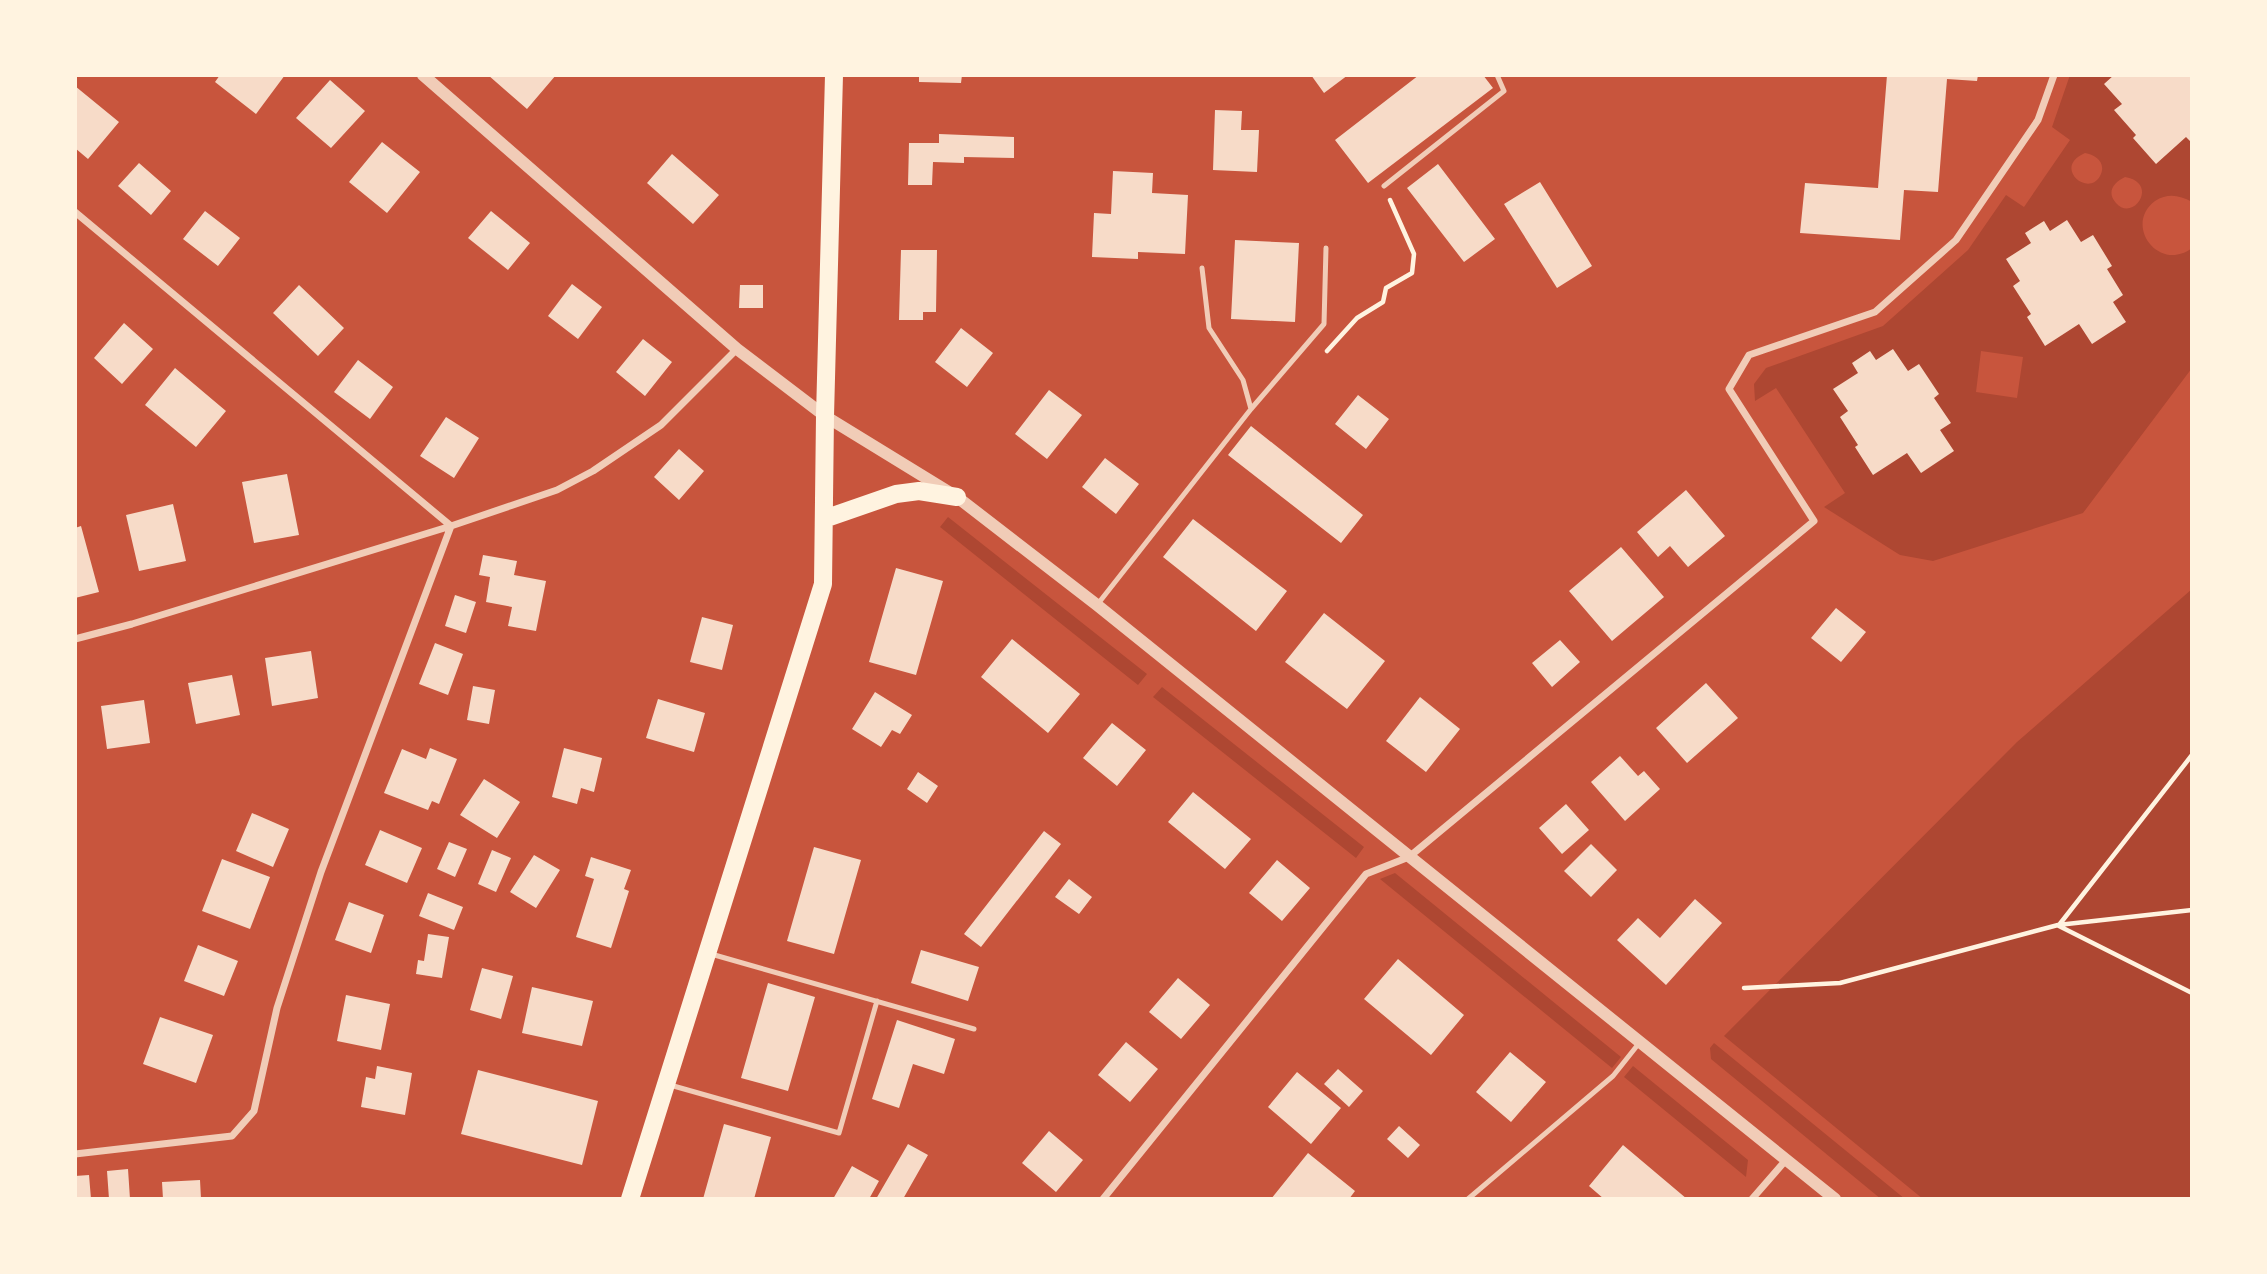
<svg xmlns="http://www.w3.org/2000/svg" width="2267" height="1274" font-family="Lato,sans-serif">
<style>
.green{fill:#ae4732;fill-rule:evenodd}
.building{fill:#f7dbc8}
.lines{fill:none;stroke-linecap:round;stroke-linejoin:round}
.path{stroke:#fff3e0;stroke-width:4.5}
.service{stroke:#f1ccb7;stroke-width:5}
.minor{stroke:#f1ccb7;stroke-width:7}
.tertiary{stroke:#f1ccb7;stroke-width:12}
.primary{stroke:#fff3e0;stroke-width:18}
</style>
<rect width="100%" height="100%" fill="#c8553d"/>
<path class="green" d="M2070,75H2192V202C2179,195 2168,193 2155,201C2123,225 2159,273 2192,248V368L2083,513L1933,561L1900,555L1824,507L1845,493L1776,388L1755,401L1754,384L1766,368L1883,326L1968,250L2006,195L2024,207L2070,140L2052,127ZM2085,153C2096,155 2107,163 2100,176C2088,198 2052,167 2085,153ZM2125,177C2160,183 2133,223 2116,203C2106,192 2114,182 2125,177ZM1981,351L2023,357L2017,398L1976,392Z
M948,517L1147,674L1138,685L940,527Z
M2192,589V1199H1923L1724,1036L2017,742Z
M1162,687L1364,847L1356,858L1153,697Z
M1395,873L1621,1057L1612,1068L1380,879Z
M1714,1043L1905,1199H1881L1711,1059L1710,1048Z
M1633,1066L1748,1160L1746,1177L1624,1077Z"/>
<path class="building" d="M220,75H285L256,114L215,82Z
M488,75H556L527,109Z
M919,75H962L961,83L919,82Z
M1311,75H1348L1324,93Z
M1419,75H1483L1493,88L1368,183L1335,140Z
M1887,75H1978L1977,81L1947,79L1938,192L1904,190L1900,240L1800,233L1805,183L1878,188Z
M2114,75H2192V143L2186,137L2156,164L2133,138L2136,135L2114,110L2122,104L2104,84Z
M330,80L365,111L331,148L296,118Z
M75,86L119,122L88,159L75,148Z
M1215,110L1242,111L1241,130H1259L1257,172L1213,170Z
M939,134L1014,137V158L964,157V163L933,162L932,185H908L909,143H939Z
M382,142L420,172L387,213L349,182Z
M672,154L719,195L693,224L647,183Z
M139,163L171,191L151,215L118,186Z
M1438,164L1495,239L1464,262L1407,188Z
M1113,171L1153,173L1152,193L1188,195L1185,254L1138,252V259L1092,257L1094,213L1111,214Z
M1540,182L1592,266L1557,288L1504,204Z
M205,211L240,238L218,266L183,239Z
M491,211L530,243L508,270L468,238Z
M2067,220L2081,242L2093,235L2112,266L2107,269L2123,295L2113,302L2126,322L2092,344L2079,324L2045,346L2027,317L2031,314L2013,286L2020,281L2006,259L2031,243L2025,233L2044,221L2050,231Z
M1235,240L1299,243L1295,322L1231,319Z
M901,250H937L936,312H923V320H899Z
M572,284L602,307L578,339L548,316Z
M299,285L344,328L318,356L273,313Z
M740,285H763V308H739Z
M124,323L153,349L122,384L94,358Z
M961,328L993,353L967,387L935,362Z
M643,339L672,362L645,396L616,372Z
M1893,349L1908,371L1919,364L1939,394L1934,398L1951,423L1940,430L1954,451L1921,473L1907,453L1873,475L1855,447L1858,445L1840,417L1848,411L1833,389L1858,373L1852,363L1870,351L1876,360Z
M358,360L393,387L370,419L334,392Z
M175,368L226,411L196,447L145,405Z
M1049,390L1082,415L1047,459L1015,434Z
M1358,395L1389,419L1366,449L1335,424Z
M446,417L479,438L454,478L420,456Z
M1251,426L1363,515L1341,543L1228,455Z
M679,449L704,471L679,500L654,477Z
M1105,458L1139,484L1116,514L1082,487Z
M287,474L299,535L254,543L242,482Z
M1686,490L1725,536L1688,567L1670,546L1658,557L1637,532Z
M173,504L186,561L139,571L126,515Z
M1193,519L1287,591L1256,631L1163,557Z
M81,526L99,592L75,598V528Z
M1621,547L1664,597L1612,641L1569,591Z
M483,555L517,561L514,575L546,581L536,631L508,626L512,607L486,602L490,577L479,575Z
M896,568L943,581L916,675L869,662Z
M455,595L476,602L466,633L445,626Z
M1836,608L1866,632L1841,662L1811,638Z
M1324,613L1385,661L1347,709L1285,662Z
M702,617L733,625L722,670L690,662Z
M1012,639L1080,694L1048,733L981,677Z
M1560,640L1580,662L1552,687L1532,663Z
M435,643L463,654L448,695L419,684Z
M311,651L318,698L272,706L265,658Z
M232,675L240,715L196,724L188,683Z
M1706,683L1738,718L1687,763L1656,728Z
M473,686L495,690L489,724L467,720Z
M875,692L912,715L900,734L892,730L881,747L852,729Z
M1420,697L1460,729L1426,772L1386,741Z
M658,699L705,713L694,752L646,738Z
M144,700L150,743L107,749L101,706Z
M1112,723L1146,750L1117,786L1083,758Z
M430,748L457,759L439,804L432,801L428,810L384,793L402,749L426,759Z
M564,748L602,758L594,792L581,788L577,804L552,797Z
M1620,756L1638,776L1644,771L1660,789L1625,821L1591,782Z
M918,772L938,786L927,803L907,789Z
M484,779L520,802L497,838L460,815Z
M1193,792L1251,839L1225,869L1168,822Z
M1566,804L1589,830L1562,854L1539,828Z
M252,813L289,829L273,867L236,851Z
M380,830L422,848L407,883L365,865Z
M1044,831L1061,844L981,947L964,934Z
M449,842L467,849L455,877L437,869Z
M1591,844L1617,870L1591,897L1564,871Z
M814,847L861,860L834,954L787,941Z
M492,850L511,858L496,892L478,884Z
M534,855L560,870L536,908L510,892Z
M591,857L631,870L624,889L629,891L611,948L576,937L594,879L585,876Z
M222,859L270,877L250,929L202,911Z
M1277,860L1310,888L1282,921L1249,893Z
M1069,879L1092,897L1079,914L1055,897Z
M428,893L463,907L454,930L419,916Z
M1695,899L1722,923L1666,985L1617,940L1638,918L1660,938Z
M349,902L384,915L371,953L335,940Z
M428,934L449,937L442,978L416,974L418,960L424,961Z
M198,945L238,961L224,996L184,981Z
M921,950L979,967L968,1001L911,983Z
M1398,959L1464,1015L1431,1055L1364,999Z
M482,968L513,976L501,1019L470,1010Z
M1178,978L1210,1005L1181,1039L1149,1012Z
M768,983L815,997L788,1091L741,1078Z
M532,987L593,1001L582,1046L522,1033Z
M346,995L390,1004L381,1050L337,1041Z
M160,1017L213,1035L196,1083L143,1064Z
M897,1020L955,1039L944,1074L913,1064L899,1108L872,1099Z
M1126,1042L1158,1069L1130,1102L1098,1075Z
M1510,1052L1546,1082L1511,1122L1476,1092Z
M377,1066L412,1073L405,1115L361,1107L366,1077L375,1079Z
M1338,1069L1363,1091L1349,1107L1324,1084Z
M478,1070L598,1101L582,1165L461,1134Z
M1297,1072L1341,1108L1311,1144L1268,1107Z
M724,1124L771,1137L754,1199H703Z
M1399,1126L1420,1145L1408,1158L1387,1139Z
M1049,1131L1083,1160L1056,1192L1022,1163Z
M908,1144L928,1155L903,1199H876Z
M1623,1145L1687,1199H1604L1589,1186Z
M1308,1153L1355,1191L1349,1199H1271Z
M852,1166L879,1181L869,1199H833Z
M128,1169L130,1199H109L107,1171Z
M89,1175L91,1199H75V1176Z
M200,1180L201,1199H163L162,1182Z"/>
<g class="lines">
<path class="path" d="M1327,351L1357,318L1383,302L1386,288L1412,273L1414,254L1390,200
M2059,925L2192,755
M2059,926L2192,993
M1744,988L1840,983L2058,925L2192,910"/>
<path class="service" d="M1384,186L1504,91L1497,75
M1202,268L1209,328L1243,380L1251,409
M1097,605L1251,409L1324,324L1326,248
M711,954L974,1029
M670,1085L839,1133L877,1001
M1468,1199L1613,1076L1640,1042"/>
<path class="minor" d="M75,212L451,526L321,872L277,1008L254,1111L232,1136L75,1154
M75,639L132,624L451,526L557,490L593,471L661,425L737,349
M1103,1199L1366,874L1409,857L1814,521L1729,389L1749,355L1875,312L1956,240L2038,120L2054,75
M1752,1199L1786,1160"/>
<path class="tertiary" d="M423,75L737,349L825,416L957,497L1097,605L1835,1199"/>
<path class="primary" d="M824,519L896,494L919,491L957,497
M630,1199L823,584L825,416L834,75"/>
</g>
<rect width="2267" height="1274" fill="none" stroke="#fff3e0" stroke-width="154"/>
</svg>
